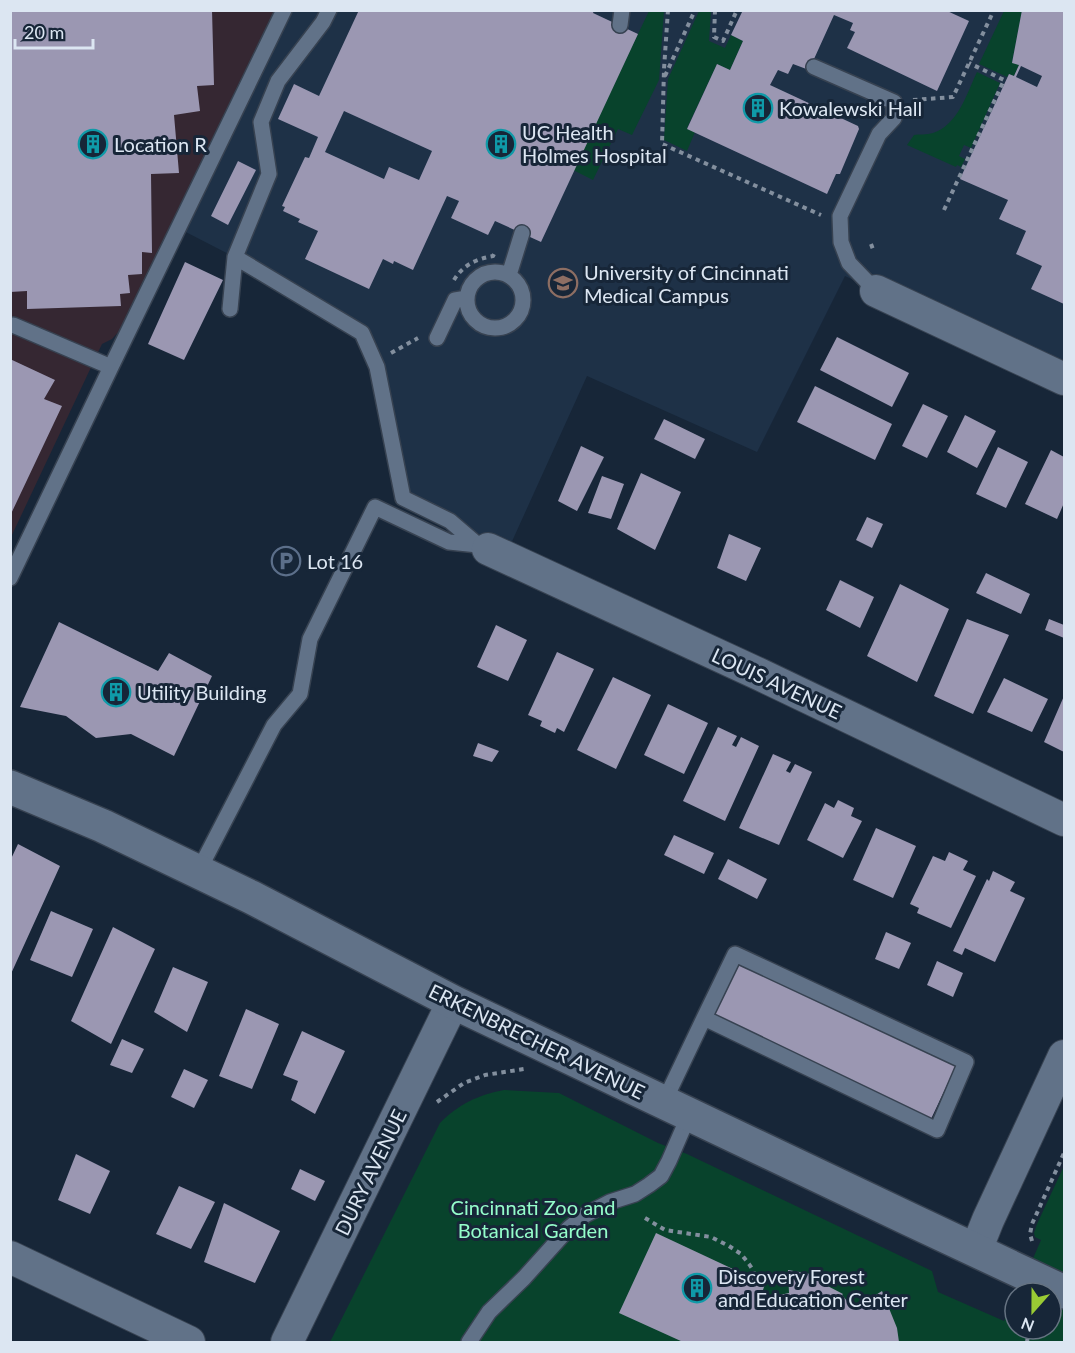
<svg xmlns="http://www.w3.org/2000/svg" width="1075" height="1353" font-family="Lato,sans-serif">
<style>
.built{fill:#1e3147}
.medical{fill:#352732}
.green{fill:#08432c}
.building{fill:#9b97b2;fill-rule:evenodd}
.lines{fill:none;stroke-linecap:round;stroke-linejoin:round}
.service-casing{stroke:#374251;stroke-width:18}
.minor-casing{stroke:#374251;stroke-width:34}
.tertiary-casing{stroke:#374251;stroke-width:36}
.path{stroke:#838f9e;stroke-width:4;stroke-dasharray:4.5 4.5;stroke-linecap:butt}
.service{stroke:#617288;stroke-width:15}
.minor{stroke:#617288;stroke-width:32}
.tertiary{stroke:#617288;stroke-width:33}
.labels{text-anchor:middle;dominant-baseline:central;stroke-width:6;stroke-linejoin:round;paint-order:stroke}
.poi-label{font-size:20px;fill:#dce6f2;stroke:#172638;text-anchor:start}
.street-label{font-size:20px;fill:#dce6f2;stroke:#172638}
.park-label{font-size:20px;fill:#94fdca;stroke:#172638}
</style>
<rect width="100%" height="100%" fill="#172638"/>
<path class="built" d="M284,11H1064V379L845,276L757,452L587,376L509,548L412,503L368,331L353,318L178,228Z"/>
<path class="medical" d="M11,11H277L122,328L112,339L102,344L11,537Z"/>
<path class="green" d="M649,11H664L659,80L632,135L618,129L593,180L573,170Z
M699,11H711L709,41L725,48L731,35L743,41L730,70L717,64L687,128L695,132L687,151L664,140L668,79Z
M1004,11H1022L1012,62L1019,65L1014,76L1009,74L1007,77L979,64Z
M977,72L1000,83L971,148L964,145L959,156L965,159L961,167L957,165L956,167L907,145L914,135C919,134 927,135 933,133C958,125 967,93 977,72Z
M504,1090L559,1093L658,1143L687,1154L932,1271L938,1292L1004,1321L1015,1298V1329H1051V1293H1018L1041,1240L1035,1237L1034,1233L1037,1224L1064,1166V1342H330L440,1123C459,1104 478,1095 504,1090Z"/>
<path class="building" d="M10,10H212L214,85L197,86L200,111L174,115L179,173L151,174L152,253L142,252V274L128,275L130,293L120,294L121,306L27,309V291L10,292Z
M359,10H594L593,13L638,34L541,242L495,221L488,235L451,218L459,201L447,196L413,270L394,261L393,264L383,259L369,289L305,259L318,231L298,222L300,219L283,211L285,207L282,206L305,157L309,158L318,137L278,119L294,84L319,96ZM344,111L432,151L419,180L389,167L384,179L325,152Z
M743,10H945L969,21L937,91L847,48L855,32L850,30L853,23L834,15L809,70L793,64L788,74L778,70L770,85L858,126L859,129L840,174H836L827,194L687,129L717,64L730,70L743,41L731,35Z
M1022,10H1064V304L1031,289L1042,266L1016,254L1026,231L999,219L1008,200L960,179L1009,74L1014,76L1019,65L1012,63ZM1021,66L1042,76L1037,87L1016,77Z
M238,161L256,170L228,225L211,216Z
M185,262L223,280L184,360L148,344Z
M837,337L909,373L892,407L820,370Z
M10,359L55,380L44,399L62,406L10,516Z
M815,386L892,424L875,460L797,422Z
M923,404L948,416L927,458L902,446Z
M965,415L996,431L977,468L947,452Z
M664,419L705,439L695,459L654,439Z
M581,446L604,457L577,511L558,501Z
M998,447L1028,462L1006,508L976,494Z
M1051,450L1064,457V503L1057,519L1025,504Z
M641,473L681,492L655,550L617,529Z
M602,476L624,484L611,519L588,513Z
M867,517L883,524L872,548L856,540Z
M729,534L761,548L746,581L717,568Z
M986,573L1030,594L1021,614L976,593Z
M840,580L874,597L860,628L826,610Z
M900,584L949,609L917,682L867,656Z
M967,619L1009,635L973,714L934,696Z
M1049,619L1064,625V638L1045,630Z
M59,622L158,671L169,653L212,676L174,756L131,734L96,738L66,716L20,707Z
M496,625L527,640L508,681L477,667Z
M557,652L594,669L564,732L557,728L555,733L540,726L542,721L528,715Z
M613,677L651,695L616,769L577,750Z
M1004,678L1048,699L1032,732L987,712Z
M1064,696V752L1044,742Z
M668,704L708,723L684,774L644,755Z
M718,727L737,736L732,745L736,747L741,737L759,746L725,821L683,801Z
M478,743L499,751L492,762L473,756Z
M773,754L791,762L786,771L790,773L795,764L812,772L779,845L739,828Z
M838,800L854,808L851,816L862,821L843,858L807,840L825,803L834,808Z
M876,828L916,846L893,898L853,880Z
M674,835L714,853L704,874L664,855Z
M18,844L60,866L10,976V861Z
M949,852L968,861L963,870L976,876L951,928L917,913L919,908L910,904L933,856L945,861Z
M728,859L767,879L757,899L718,879Z
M993,871L1015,882L1010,891L1025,898L995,962L965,948L962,955L953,951L987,879L989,881Z
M51,911L93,929L72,977L30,960Z
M113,927L155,949L111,1044L71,1021Z
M886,932L911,943L899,969L875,959Z
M937,961L963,973L953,997L927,985Z
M738,963L956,1066L931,1119L713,1016Z
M173,967L208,982L187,1032L154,1012Z
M246,1009L279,1024L252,1089L219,1076Z
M302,1031L345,1051L315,1114L291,1100L298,1081L283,1075Z
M122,1039L144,1049L132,1073L110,1065Z
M184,1069L208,1080L194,1108L171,1097Z
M76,1154L110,1171L90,1214L58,1200Z
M300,1169L325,1181L315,1201L291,1189Z
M179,1186L215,1202L191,1249L156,1234Z
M224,1203L280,1231L255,1283L204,1262Z
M656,1233L765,1284L762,1293L770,1297L789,1293L788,1270L822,1276L820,1282L843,1294L842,1295L854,1309L882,1291L897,1328L899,1342H683L619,1313Z"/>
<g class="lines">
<g class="service-casing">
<path id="service" d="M620,25L622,10
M814,67L894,102V118L879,134L840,216L841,242L849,263L876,291
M235,257L362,333L377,367L403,498L450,521L478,545
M467 300a28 28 0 1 1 56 0a28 28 0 1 1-56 0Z
M509,275L522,233
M230,309L235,257L269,174L261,122L278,81L323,22L329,10
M10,326L13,325L111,367
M437,338L455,300L467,298
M10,578L111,367L284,10
M198,872L274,725L300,694L310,639L375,507L449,542L478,545
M664,1102L704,1018L937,1130L966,1062L735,954L704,1018
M469,1342L489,1312L524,1278L569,1228L585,1215L610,1202L635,1194L649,1185L661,1176L669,1161L689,1115"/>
</g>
<g class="minor-casing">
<path id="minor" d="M876,291L1064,379
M488,549L761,675L1064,820
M976,1250L988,1220L1064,1056
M10,1257L189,1342
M287,1342L453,1002"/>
</g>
<g class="tertiary-casing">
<path id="tertiary" d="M10,787L103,826L251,897L453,1002L909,1219L1064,1292"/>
</g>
<path class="path" d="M668,10L664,69L662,144L821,215
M715,10L714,37L723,41L737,10
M665,76L695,10
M913,100L953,97L994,10
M944,210L1004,80L969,63
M871,244L874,252
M454,280C463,265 476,259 493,256L494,254
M391,353L418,338
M437,1102L464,1083L485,1075L524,1069
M645,1218L665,1230L711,1237L729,1246L741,1254L749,1264L753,1270L755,1279
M1032,1241L1030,1234L1032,1224L1064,1153
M1027,1342L1029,1329"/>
<use href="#service" class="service"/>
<use href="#minor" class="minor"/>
<use href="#tertiary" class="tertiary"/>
</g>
<defs>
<g id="building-ring" transform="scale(1.5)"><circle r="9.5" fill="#172638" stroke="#0f9aa8" stroke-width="1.5"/><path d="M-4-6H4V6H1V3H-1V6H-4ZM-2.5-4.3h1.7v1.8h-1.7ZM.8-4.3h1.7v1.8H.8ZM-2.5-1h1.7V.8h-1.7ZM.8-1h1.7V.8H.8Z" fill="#0f9aa8"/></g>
<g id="university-ring" transform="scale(1.5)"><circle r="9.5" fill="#172638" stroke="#8d6e63" stroke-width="1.5"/><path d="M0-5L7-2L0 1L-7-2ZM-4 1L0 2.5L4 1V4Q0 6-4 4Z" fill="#8d6e63"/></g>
<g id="parking-ring" transform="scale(1.5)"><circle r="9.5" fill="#172638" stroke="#5c6f8a" stroke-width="1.5"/><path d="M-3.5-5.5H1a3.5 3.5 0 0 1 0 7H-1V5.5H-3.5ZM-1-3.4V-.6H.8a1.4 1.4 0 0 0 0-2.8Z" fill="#5c6f8a"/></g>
</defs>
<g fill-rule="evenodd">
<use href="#building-ring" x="758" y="108"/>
<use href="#building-ring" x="93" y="144"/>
<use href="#building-ring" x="501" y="144"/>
<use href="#university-ring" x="563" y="283"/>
<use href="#parking-ring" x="286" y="561"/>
<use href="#building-ring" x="116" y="692"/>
<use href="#building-ring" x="697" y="1288"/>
</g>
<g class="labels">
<g class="poi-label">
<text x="779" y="108">Kowalewski Hall</text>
<text x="522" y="132">UC Health<tspan x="522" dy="23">Holmes Hospital</tspan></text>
<text x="114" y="144">Location R</text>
<text x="584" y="272">University of Cincinnati<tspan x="584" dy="23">Medical Campus</tspan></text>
<text x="307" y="561">Lot 16</text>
<text x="137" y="692">Utility Building</text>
<text x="718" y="1276">Discovery Forest<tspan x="718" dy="23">and Education Center</tspan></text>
</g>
<g class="street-label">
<text transform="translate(777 683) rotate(25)">LOUIS AVENUE</text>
<text transform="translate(537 1041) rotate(26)">ERKENBRECHER AVENUE</text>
<text transform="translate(370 1172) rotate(-64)">DURY AVENUE</text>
</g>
<g class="park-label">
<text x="533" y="1207">Cincinnati Zoo and<tspan x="533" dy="23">Botanical Garden</tspan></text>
</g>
</g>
<rect width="1075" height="1353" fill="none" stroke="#dce6f2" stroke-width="24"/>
<g transform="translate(1033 1311) rotate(201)"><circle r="28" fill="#172638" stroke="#667382" stroke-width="1.5"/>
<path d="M0-4.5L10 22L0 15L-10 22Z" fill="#9acb34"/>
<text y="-9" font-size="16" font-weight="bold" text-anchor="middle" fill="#dce6f2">N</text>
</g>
<path d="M15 39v9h78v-9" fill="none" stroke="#dce6f2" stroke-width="3"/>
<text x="24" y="39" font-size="18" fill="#dce6f2" stroke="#172638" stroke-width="4.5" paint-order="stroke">20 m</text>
</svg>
